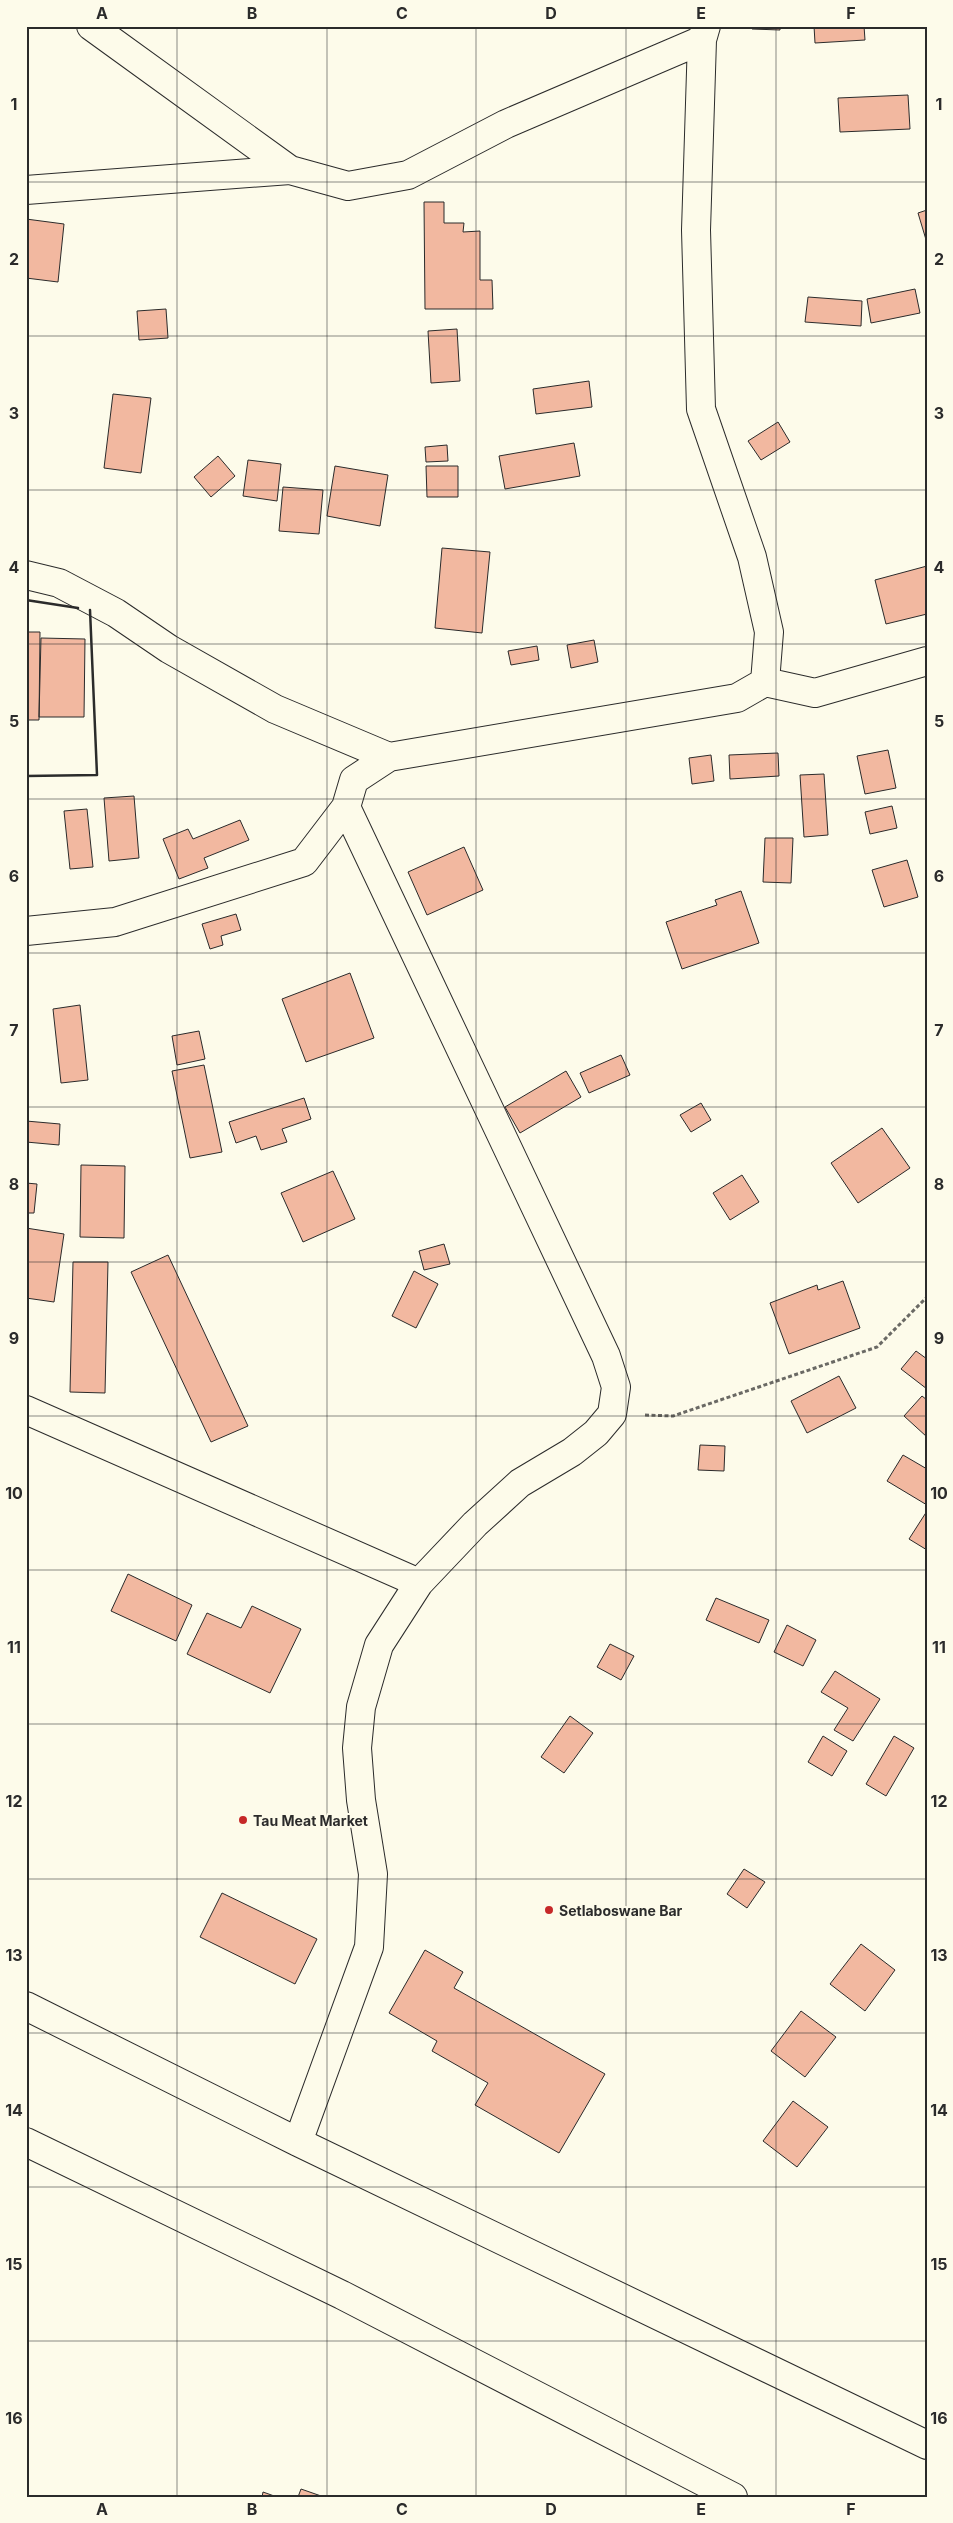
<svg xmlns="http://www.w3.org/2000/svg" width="953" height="2523" font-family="Inter,sans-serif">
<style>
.building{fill:#f2b8a0;stroke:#2b2b2b}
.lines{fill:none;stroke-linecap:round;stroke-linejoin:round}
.minor-casing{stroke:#2b2b2b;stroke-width:30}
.path{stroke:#6a6964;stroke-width:3;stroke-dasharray:4 2.5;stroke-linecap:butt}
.minor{stroke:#fdfbea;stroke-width:28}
.wall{stroke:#2b2b2b;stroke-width:2.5}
.grid{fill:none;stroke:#2b2b2b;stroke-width:1;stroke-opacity:0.55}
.poi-dot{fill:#c62828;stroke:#fdfbea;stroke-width:2}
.labels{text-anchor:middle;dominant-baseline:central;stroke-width:4;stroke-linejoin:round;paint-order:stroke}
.poi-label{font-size:14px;font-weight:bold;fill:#2b2b2b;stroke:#fdfbea;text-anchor:start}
.neatline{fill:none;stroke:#2b2b2b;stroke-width:2}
.grid-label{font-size:16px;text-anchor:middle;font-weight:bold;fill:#2b2b2b}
</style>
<rect width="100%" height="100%" fill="#fdfbea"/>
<path class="building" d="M752,26H780V30L752,29Z
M814,26H864L865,40L815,43Z
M908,95L910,129L840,132L838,98Z
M424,202H444V223H464L463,232L480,231V280H492L493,309H425Z
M927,210V243L918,213Z
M26,219L64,224L58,282L26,278Z
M915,289L920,313L871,323L867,299Z
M808,297L862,301L861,326L805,322Z
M166,309L168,338L139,340L137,311Z
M457,329L460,381L431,383L428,331Z
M589,381L592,407L536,414L533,389Z
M113,394L151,398L141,473L104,468Z
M778,422L790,442L761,460L748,441Z
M574,443L580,476L505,489L499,456Z
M447,445L448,461L426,462L425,447Z
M218,456L235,476L211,497L194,477Z
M248,460L281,464L277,501L243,496Z
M335,466L388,475L380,526L327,516Z
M426,466H458V497H427Z
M283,487L323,490L319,534L279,531Z
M442,548L490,552L482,633L435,628Z
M927,566V614L886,624L875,580Z
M26,632H40L39,720H26Z
M41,638L85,639L84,717H39Z
M594,640L598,662L571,668L567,645Z
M537,646L539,660L511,665L508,651Z
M888,750L896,788L865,794L857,756Z
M778,753L779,776L730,779L729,755Z
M711,755L714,781L692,784L689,758Z
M824,774L828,835L804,837L800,775Z
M134,796L139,858L109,861L104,798Z
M892,806L897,828L870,834L865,812Z
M87,809L93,867L70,869L64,811Z
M240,820L249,840L204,858L208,868L179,879L163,839L188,829L193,839Z
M765,838H793L791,883L763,882Z
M464,847L483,890L427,915L408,872Z
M907,860L918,897L884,907L872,870Z
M741,891L759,943L682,969L666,922L717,905L715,900Z
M236,914L241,930L221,936L223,945L210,949L202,924Z
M350,973L374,1038L306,1062L282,999Z
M80,1005L88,1080L61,1083L53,1009Z
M199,1031L205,1059L177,1065L172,1036Z
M621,1055L630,1075L589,1093L580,1073Z
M204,1065L222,1152L190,1158L172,1071Z
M566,1071L581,1097L520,1133L505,1107Z
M304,1098L311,1119L282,1129L287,1142L261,1150L256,1136L236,1143L229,1122Z
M701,1103L711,1120L691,1132L680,1115Z
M26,1121L60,1124L59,1145L26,1142Z
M882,1128L910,1168L858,1203L831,1163Z
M81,1165L125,1166L124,1238L80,1237Z
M333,1171L355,1219L303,1242L281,1193Z
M742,1175L759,1202L730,1220L713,1193Z
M26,1183L37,1184L34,1213H26Z
M26,1228L64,1234L54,1302L26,1298Z
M444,1244L450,1264L424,1270L419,1251Z
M168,1255L248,1426L211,1442L131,1272Z
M73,1262H108L105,1393L70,1392Z
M414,1271L438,1284L416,1328L392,1316Z
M843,1281L860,1328L789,1354L770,1303L817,1285L818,1290Z
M916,1351L927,1359V1389L901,1369Z
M839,1376L856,1408L807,1433L791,1401Z
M922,1396L927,1400V1437L904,1416Z
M700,1445L725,1446L724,1471L698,1470Z
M903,1455L927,1469V1505L887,1481Z
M927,1511V1550L909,1539Z
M128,1574L192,1605L176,1641L111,1611Z
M716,1598L769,1620L759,1643L706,1620Z
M252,1606L301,1629L270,1693L187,1654L207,1613L241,1628Z
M787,1625L816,1640L803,1666L774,1652Z
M610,1644L634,1656L621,1680L597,1667Z
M835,1671L880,1699L853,1741L834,1730L848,1708L821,1692Z
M570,1716L593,1733L564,1773L541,1757Z
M823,1736L847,1751L832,1776L808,1762Z
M894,1736L914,1748L886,1796L866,1784Z
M744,1869L765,1882L747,1908L727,1894Z
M222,1893L317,1939L295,1984L200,1937Z
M861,1944L895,1970L865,2011L830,1984Z
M425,1950L463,1972L454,1988L605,2074L559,2153L475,2105L488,2083L432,2051L437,2041L389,2013Z
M801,2011L836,2037L805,2077L771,2051Z
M793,2101L828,2127L797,2167L763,2141Z
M301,2489L324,2497H298Z
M263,2492L277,2497H262Z"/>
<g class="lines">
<g class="minor-casing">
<path id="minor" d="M91,26L290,170L348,186L408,175L506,124L702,40
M26,190L290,170
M26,575L59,583L116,613L169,649L275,709L389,757
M765,682L815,693L927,661
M26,931L115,922L304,862L346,807
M26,1410L419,1583
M26,2006L298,2142L927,2445
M26,2142L342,2295L733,2497
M298,2142L369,1947L373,1874L361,1800L357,1748L361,1707L379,1645L419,1583L475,1524L520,1483L572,1452L596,1433L612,1414L616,1387L606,1356L346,807L354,780L389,757L737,698L765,682L769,632L752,557L701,409L696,230L702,40L706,26"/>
</g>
<path class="path" d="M645,1415L673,1416L877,1347L927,1297"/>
<use href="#minor" class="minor"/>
<path class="wall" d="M26,600L78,608
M26,776L97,775L90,610"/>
</g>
<path class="grid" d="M177,26V2497M327,26V2497M476,26V2497M626,26V2497M776,26V2497M26,182H927M26,336H927M26,490H927M26,644H927M26,799H927M26,953H927M26,1107H927M26,1262H927M26,1416H927M26,1570H927M26,1724H927M26,1879H927M26,2033H927M26,2187H927M26,2341H927"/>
<g class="poi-dot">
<circle cx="243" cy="1820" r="5"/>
<circle cx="549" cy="1910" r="5"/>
</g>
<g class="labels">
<g class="poi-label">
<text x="253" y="1820">Tau Meat Market</text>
<text x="559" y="1910">Setlaboswane Bar</text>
</g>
</g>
<rect width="953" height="2523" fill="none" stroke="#fdfbea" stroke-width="55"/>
<rect x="28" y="28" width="898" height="2468" class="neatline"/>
<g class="grid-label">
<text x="102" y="19">A</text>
<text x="252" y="19">B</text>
<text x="402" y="19">C</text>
<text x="551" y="19">D</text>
<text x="701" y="19">E</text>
<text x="851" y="19">F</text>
<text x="14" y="110">1</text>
<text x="939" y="110">1</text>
<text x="14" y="265">2</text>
<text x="939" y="265">2</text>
<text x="14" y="419">3</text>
<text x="939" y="419">3</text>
<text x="14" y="573">4</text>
<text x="939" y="573">4</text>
<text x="14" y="727">5</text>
<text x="939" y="727">5</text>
<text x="14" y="882">6</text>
<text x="939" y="882">6</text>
<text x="14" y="1036">7</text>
<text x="939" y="1036">7</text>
<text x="14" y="1190">8</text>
<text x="939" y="1190">8</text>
<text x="14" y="1344">9</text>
<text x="939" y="1344">9</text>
<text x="14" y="1499">10</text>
<text x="939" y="1499">10</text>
<text x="14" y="1653">11</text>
<text x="939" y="1653">11</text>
<text x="14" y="1807">12</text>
<text x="939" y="1807">12</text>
<text x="14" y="1961">13</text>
<text x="939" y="1961">13</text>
<text x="14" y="2116">14</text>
<text x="939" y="2116">14</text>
<text x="14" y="2270">15</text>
<text x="939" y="2270">15</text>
<text x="14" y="2424">16</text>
<text x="939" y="2424">16</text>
<text x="102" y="2515">A</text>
<text x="252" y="2515">B</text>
<text x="402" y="2515">C</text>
<text x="551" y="2515">D</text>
<text x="701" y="2515">E</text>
<text x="851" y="2515">F</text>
</g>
</svg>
